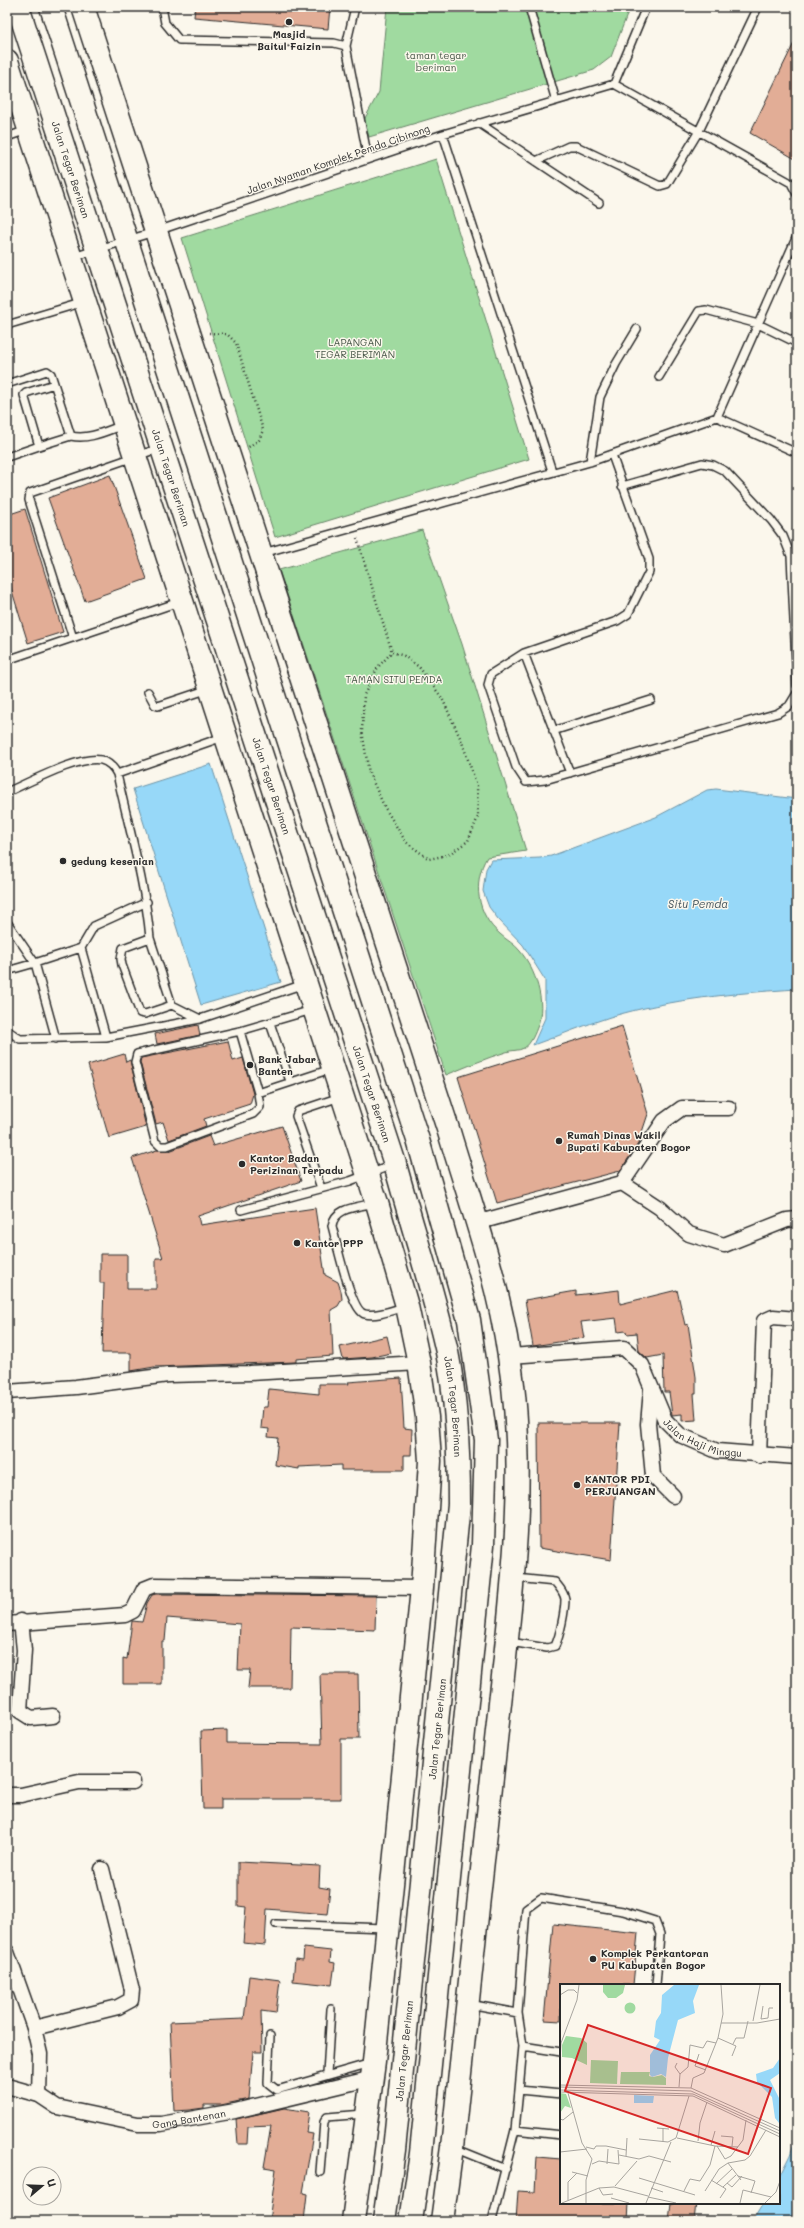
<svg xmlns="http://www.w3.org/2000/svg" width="804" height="2228" font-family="Mali,sans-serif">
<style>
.green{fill:#a0daa0;stroke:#668266}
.water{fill:#97d8f8;stroke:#6c93a6}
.building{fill:#e2ad96;stroke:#2b2b2b}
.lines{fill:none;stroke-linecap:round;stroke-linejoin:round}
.lane-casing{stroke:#2b2b2b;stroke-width:10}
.street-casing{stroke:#2b2b2b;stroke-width:17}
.primary-casing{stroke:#2b2b2b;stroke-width:25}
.path{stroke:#2b2b2b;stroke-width:2.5;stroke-dasharray:1 3;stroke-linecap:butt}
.lane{stroke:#fbf7ec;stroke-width:7}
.street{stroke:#fbf7ec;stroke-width:14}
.primary{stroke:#fbf7ec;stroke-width:22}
.poi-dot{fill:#2b2b2b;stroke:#fbf7ec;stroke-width:1.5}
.labels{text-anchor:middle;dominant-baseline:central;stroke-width:3;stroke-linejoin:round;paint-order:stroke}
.poi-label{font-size:10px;font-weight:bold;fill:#2b2b2b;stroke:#fbf7ec;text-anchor:start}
.park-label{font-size:10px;fill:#485748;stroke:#fbf7ec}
.street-label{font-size:10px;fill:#2b2b2b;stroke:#fbf7ec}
.water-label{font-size:11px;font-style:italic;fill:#46565e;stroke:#fbf7ec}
.inset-road{fill:none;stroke:#a8a59f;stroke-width:1}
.view{fill:#d62828;fill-opacity:0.15;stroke:#d62828;stroke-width:2}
.inset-edge{fill:none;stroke:#2b2b2b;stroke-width:2}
</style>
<rect width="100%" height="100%" fill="#fbf7ec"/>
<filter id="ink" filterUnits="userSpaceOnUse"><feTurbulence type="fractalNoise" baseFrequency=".025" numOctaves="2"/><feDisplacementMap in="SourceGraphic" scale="8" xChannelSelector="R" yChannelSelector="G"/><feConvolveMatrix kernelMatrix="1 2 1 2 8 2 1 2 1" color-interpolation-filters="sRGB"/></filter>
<g filter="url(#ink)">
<path class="green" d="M387,7H630L611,57L594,70L369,137L364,120L379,92Z
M436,159L529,459L275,537L182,238Z
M422,530L462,644L526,851L487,857C472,882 477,915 500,934C506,940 515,944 520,951C536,970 546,1002 538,1025C535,1033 531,1044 524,1048C519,1051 511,1050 506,1052C486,1058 466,1067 446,1075L279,570Z"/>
<path class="water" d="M211,764L281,982L201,1005L133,789Z
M716,789L797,799V989C735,993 670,999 610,1017C584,1025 559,1036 533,1045L545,1018V980L523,945L498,919L489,907L483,891L486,869L491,860L540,858L551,856L656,817L707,790Z
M797,2135V2221H753L764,2203H779V2177L790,2155Z"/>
<path class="building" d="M195,7H330L328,29L194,17Z
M797,37V160L750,133Z
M110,475L147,579L85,601L48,498Z
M25,509L63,632L28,643L7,575V515Z
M198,1025L200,1035L157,1044L155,1034Z
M622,1026L648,1114L638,1144L620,1171L497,1203L458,1077Z
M228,1041L233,1061L243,1058L253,1094L250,1104L204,1119L206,1126L169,1140L163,1122L156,1124L140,1062L141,1058Z
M124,1054L126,1062L130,1060L146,1127L109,1138L88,1065Z
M282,1126L301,1181L198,1216L200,1225L315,1208L325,1275L338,1282L341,1291L342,1299L338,1306L331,1310L333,1356L296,1359V1362L154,1367L131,1371V1353H102L104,1283H100V1254H127V1289H156V1258H163L132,1158L157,1150L169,1151L209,1136L213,1146Z
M619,1290L620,1304L677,1290L685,1325L688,1324L696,1377V1394H694L696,1420L682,1421V1414L672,1415L669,1392H664L663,1355L647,1358L639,1351L637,1333L627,1334L626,1331L618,1332L616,1318L581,1322L584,1338L533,1346L525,1300L576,1291V1295Z
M387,1336L391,1353L372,1357L343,1359L340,1347Z
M401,1378L404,1428L412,1429L411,1455H404V1470H341V1465L299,1467V1469L275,1465L278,1438L268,1437L269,1429L261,1428L263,1407H267L269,1389L319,1394V1384H349L348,1382Z
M538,1423H620L611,1560L539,1548Z
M156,1594L376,1596L375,1630L291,1627L290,1688H248L250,1670H238L240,1624L167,1618L165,1641H162V1684H123V1658L127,1659L132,1621L142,1622L147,1603L152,1595Z
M320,1674H358L359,1739H341V1799H221V1809H203L201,1731L227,1730V1743L322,1744Z
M238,1862L320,1866L319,1887L330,1889L327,1914L267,1909L265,1945L243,1943L246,1907L238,1906Z
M553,1924L638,1933L633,1985H561V2021L544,2020Z
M304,1948L331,1951L330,1962L335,1963L332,1985L293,1981L295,1959L303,1960Z
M249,1976L280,1980L276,2013L261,2011L262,2052H253L249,2099L221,2105H204V2108L189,2110L174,2111L170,2022L244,2019Z
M284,2108L309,2112L306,2133L313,2134L303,2193L307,2194L304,2221H269L276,2169L264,2167L271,2126L248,2127L247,2144H238L236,2119Z
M537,2157L561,2159V2203H629L628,2221H516L518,2191L535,2192Z
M671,2203H696L694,2221H669Z"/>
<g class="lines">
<g class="lane-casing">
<path id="lane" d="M162,7L165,23L179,40L334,43L346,46L368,159
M529,7L556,101
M346,46L355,7
M614,84L646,7
M479,123L599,203
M443,134L552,471
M7,137L27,130
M536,161L569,146H576L660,186L667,184L699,131L758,7
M73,257L157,231L443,134L614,84L791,183L797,194
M7,325L84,302
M659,377L699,311L706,310L758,324L797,343
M7,384L47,371L51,374L71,436C89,440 106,431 123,425
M54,384L26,393L24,395L39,446L71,436
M717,417L797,236
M612,455L649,559V572L628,614L617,621L524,653L491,674L488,685L516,767L526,782L545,780L778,713L789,706L797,693
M7,457L39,446
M590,462L600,397L616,364L637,329
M622,486L702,463L713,465L725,471L771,520L783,536L791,556L797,685
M263,553L590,462L717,417L797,453
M73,638L29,500L30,493L160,448
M524,653L570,773
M7,660L179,602
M148,692L155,705L158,706L209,689
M553,731L651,700
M117,774L223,737
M7,792C28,783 80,755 101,760C108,762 114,768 117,774C129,829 145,882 150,938
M7,922L35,963L7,971
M81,948L106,1037
M172,1005L145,1014L140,1013L122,965L121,959L123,948L150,938L172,1005L200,1019
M312,1010L240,1031L258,1093L331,1069
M270,1023L290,1081
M7,1030L20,1039L106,1037L200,1019L304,984
M240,1031L137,1054L135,1062L155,1141L160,1146H167L253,1114L260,1107L258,1093
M56,1039L35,963L81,948L94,926L147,902
M321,1188L296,1116L298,1111L340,1097
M375,1203C359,1207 334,1207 332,1226C336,1240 351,1312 365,1314C377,1317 393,1310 404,1307
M241,1210L350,1181L393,1165
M510,1642L547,1648L555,1646C560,1636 565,1611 565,1599C564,1592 559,1587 555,1582L516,1578
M276,1924L385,1928
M469,2004L518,2013
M270,2036L268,2083L277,2090L371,2063
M523,2046L561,2052
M327,2074L331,2009
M519,2090L561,2094
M515,2130L561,2135
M454,2148L506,2169
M320,2172L324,2122L327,2117L364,2114
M492,2221L515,2130L519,2090L523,2046L518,2013L526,1909L541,1898L623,1911L655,1921L660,1934L656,1985"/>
</g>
<g class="street-casing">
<g id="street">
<path d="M622,1183L660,1208L689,1234L724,1245L787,1220L797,1219"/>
<path d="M476,1223L622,1183L664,1121L682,1108H729"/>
<path id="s1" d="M510,1356L624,1348L642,1365L665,1420L680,1435L717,1451L797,1457"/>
<path d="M651,1390L648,1424L653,1476L673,1496"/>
<path d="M7,1392L76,1387L168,1375L250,1373L419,1363"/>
<path d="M759,1456L764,1321L773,1317L797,1319"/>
<path d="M21,1621L24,1650L20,1711L31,1718L53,1716"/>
<path d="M7,1624L125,1615L133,1611L144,1589L154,1585L422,1588"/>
<path d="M7,1795H21L79,1782H133"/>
<path d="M7,1952L34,2028L40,2054L39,2095"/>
<path d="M34,2028L118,2007L131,2000L132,1990L102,1869"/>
<path id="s2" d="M7,2086L39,2095L57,2107L138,2124H161L235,2111L373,2078"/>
</g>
</g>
<g class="primary-casing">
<g id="primary">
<path id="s3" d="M18,7L395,1164C412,1227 433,1289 447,1352C457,1402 459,1453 459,1504L394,2150L384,2221"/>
<path d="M51,7L418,1140L469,1320L486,1440L483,1545L421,2153L411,2221"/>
<path d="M83,7L449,1132C471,1205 498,1279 509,1356C529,1479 510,1608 497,1731C482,1870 467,2008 452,2147L442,2221"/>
<path d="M7,61L377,1203L407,1306L419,1363L427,1417L430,1461L422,1588L374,2062L353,2221"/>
</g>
</g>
<path class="path" d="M209,333L227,334L236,343L263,430L259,440L247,448
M357,538L392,652
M392,652L404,656L419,667L442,698L462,742L477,786L478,817L468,841L448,855L429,859L406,842L385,808L369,773L362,731L364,695L378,667Z"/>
<use href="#lane" class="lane"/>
<use href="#street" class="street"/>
<use href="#primary" class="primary"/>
</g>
</g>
<g class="poi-dot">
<circle cx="289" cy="22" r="4"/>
<circle cx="63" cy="861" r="4"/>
<circle cx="250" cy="1065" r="4"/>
<circle cx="559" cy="1141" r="4"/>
<circle cx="242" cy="1164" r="4"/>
<circle cx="297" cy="1243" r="4"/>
<circle cx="577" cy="1485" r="4"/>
<circle cx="593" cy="1959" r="4"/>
</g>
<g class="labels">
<g class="poi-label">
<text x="289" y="34" text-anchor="middle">Masjid<tspan x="289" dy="12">Baitul Faizin</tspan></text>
<text x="71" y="861">gedung kesenian</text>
<text x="258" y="1059">Bank Jabar<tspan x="258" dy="12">Banten</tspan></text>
<text x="567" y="1135">Rumah Dinas Wakil<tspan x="567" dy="12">Bupati Kabupaten Bogor</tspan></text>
<text x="250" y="1158">Kantor Badan<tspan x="250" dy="12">Perizinan Terpadu</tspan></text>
<text x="305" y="1243">Kantor PPP</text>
<text x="585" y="1479">KANTOR PDI<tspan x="585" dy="12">PERJUANGAN</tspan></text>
<text x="601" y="1953">Komplek Perkantoran<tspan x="601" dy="12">PU Kabupaten Bogor</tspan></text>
</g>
<g class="park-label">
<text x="436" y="55">taman tegar<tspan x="436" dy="12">beriman</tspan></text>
<text x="355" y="342">LAPANGAN<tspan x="355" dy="12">TEGAR BERIMAN</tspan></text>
<text x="394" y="679">TAMAN SITU PEMDA</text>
</g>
<g class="street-label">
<text transform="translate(338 159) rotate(-19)">Jalan Nyaman Komplek Pemda Cibinong</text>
<text stroke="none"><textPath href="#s3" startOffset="171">Jalan Tegar Beriman</textPath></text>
<text stroke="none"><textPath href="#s3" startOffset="495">Jalan Tegar Beriman</textPath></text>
<text stroke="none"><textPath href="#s3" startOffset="819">Jalan Tegar Beriman</textPath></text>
<text stroke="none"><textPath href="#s3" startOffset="1143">Jalan Tegar Beriman</textPath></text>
<text stroke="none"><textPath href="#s3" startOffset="1467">Jalan Tegar Beriman</textPath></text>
<text stroke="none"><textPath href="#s1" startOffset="242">Jalan Haji Minggu</textPath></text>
<text transform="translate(437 1729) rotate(-84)">Jalan Tegar Beriman</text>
<text transform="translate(404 2051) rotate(-84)">Jalan Tegar Beriman</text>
<text stroke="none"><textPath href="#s2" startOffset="189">Gang Bantenan</textPath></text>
</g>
<g class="water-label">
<text x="698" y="903">Situ Pemda</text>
</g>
</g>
<g transform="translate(560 1984)">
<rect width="220" height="220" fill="#fbf7ec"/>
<path d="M43,1H65L63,9L56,14H48L43,8ZM64.5 24a5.5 5.5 0 1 1 11 0a5.5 5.5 0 1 1-11 0ZM6,52L21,54L27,59V81L12,74L2,73V61ZM31,76L58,77L57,100L30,99ZM61,88H90L89,92L93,93L102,91L106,94V101L60,100ZM0,109L6,110L11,124L5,122L0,129Z" fill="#a0daa0"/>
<path d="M114,1H139L133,17L135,29L118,36L108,74L106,93L101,90L92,93L90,91V71L100,56L94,53L96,37L101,29L102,11ZM220,74V89L210,96L219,114V139L215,134L212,113L197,98L196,90L213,84ZM74,111L94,112L93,119H74Z" fill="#97d8f8"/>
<path class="inset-road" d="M0,11L8,6H14L17,9M201,35L208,34L209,24H213M201,35L203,22M193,37L200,1M161,39H197L220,35M158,54L176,62L172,72M173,60L176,54H184L188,37M139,70L135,82L146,86M0,78L1,59L17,16L19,1M117,79L115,83L120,90L119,103M120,90L128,83L130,61L143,64L147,57L156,59M0,101L131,104L220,144M0,103L131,107L220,147M131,104L133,94L144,89L158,54L163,30L161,1M0,106L133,110L220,150M0,108L133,112L220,153M8,109L22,159L32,175L26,196V219M0,135L3,136L13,128M97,144L109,145M103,144V158M161,152L173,153L172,162M117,154L155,162L178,163M79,155L108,158L116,154L129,112M138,157L140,139L147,118M151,161L155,147M157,162L165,175L171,172L183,156L186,136M26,163L34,165L36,162H46L66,166M0,168L27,165M59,171L79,175L89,172L111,178M66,172L67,154M168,179L181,196M32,180L39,177L59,180L58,166M47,180L48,165M12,188L28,192M178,192L195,197L191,209M79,194L135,211M151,196L166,205L160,214M167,199L172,203L182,192M156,200L172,185M55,202L77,177M163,203L176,191M39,204L43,211L53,210M91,204L103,208M124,207L130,195L140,197L150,181L155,162M145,207L159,185L168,179L185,176L190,172L206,146M88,213L116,219M51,214L69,219M8,216V198L17,189M2,219L39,204L54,203L88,212M86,219L111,158M180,219L183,206L211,213M205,219L216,208L220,197"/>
<path class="view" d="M28,41L211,104L188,170L5,107Z"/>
<rect width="220" height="220" class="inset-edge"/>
</g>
<rect width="804" height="2228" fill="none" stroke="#fbf7ec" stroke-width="24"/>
<rect x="12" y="12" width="780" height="2204" fill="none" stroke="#2b2b2b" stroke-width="1.5" filter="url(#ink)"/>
<g transform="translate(42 2186) rotate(71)"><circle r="19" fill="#fbf7ec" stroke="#a8a59f"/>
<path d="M0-3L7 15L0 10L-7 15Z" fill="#2b2b2b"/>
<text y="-6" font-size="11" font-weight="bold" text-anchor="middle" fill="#2b2b2b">U</text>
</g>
</svg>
